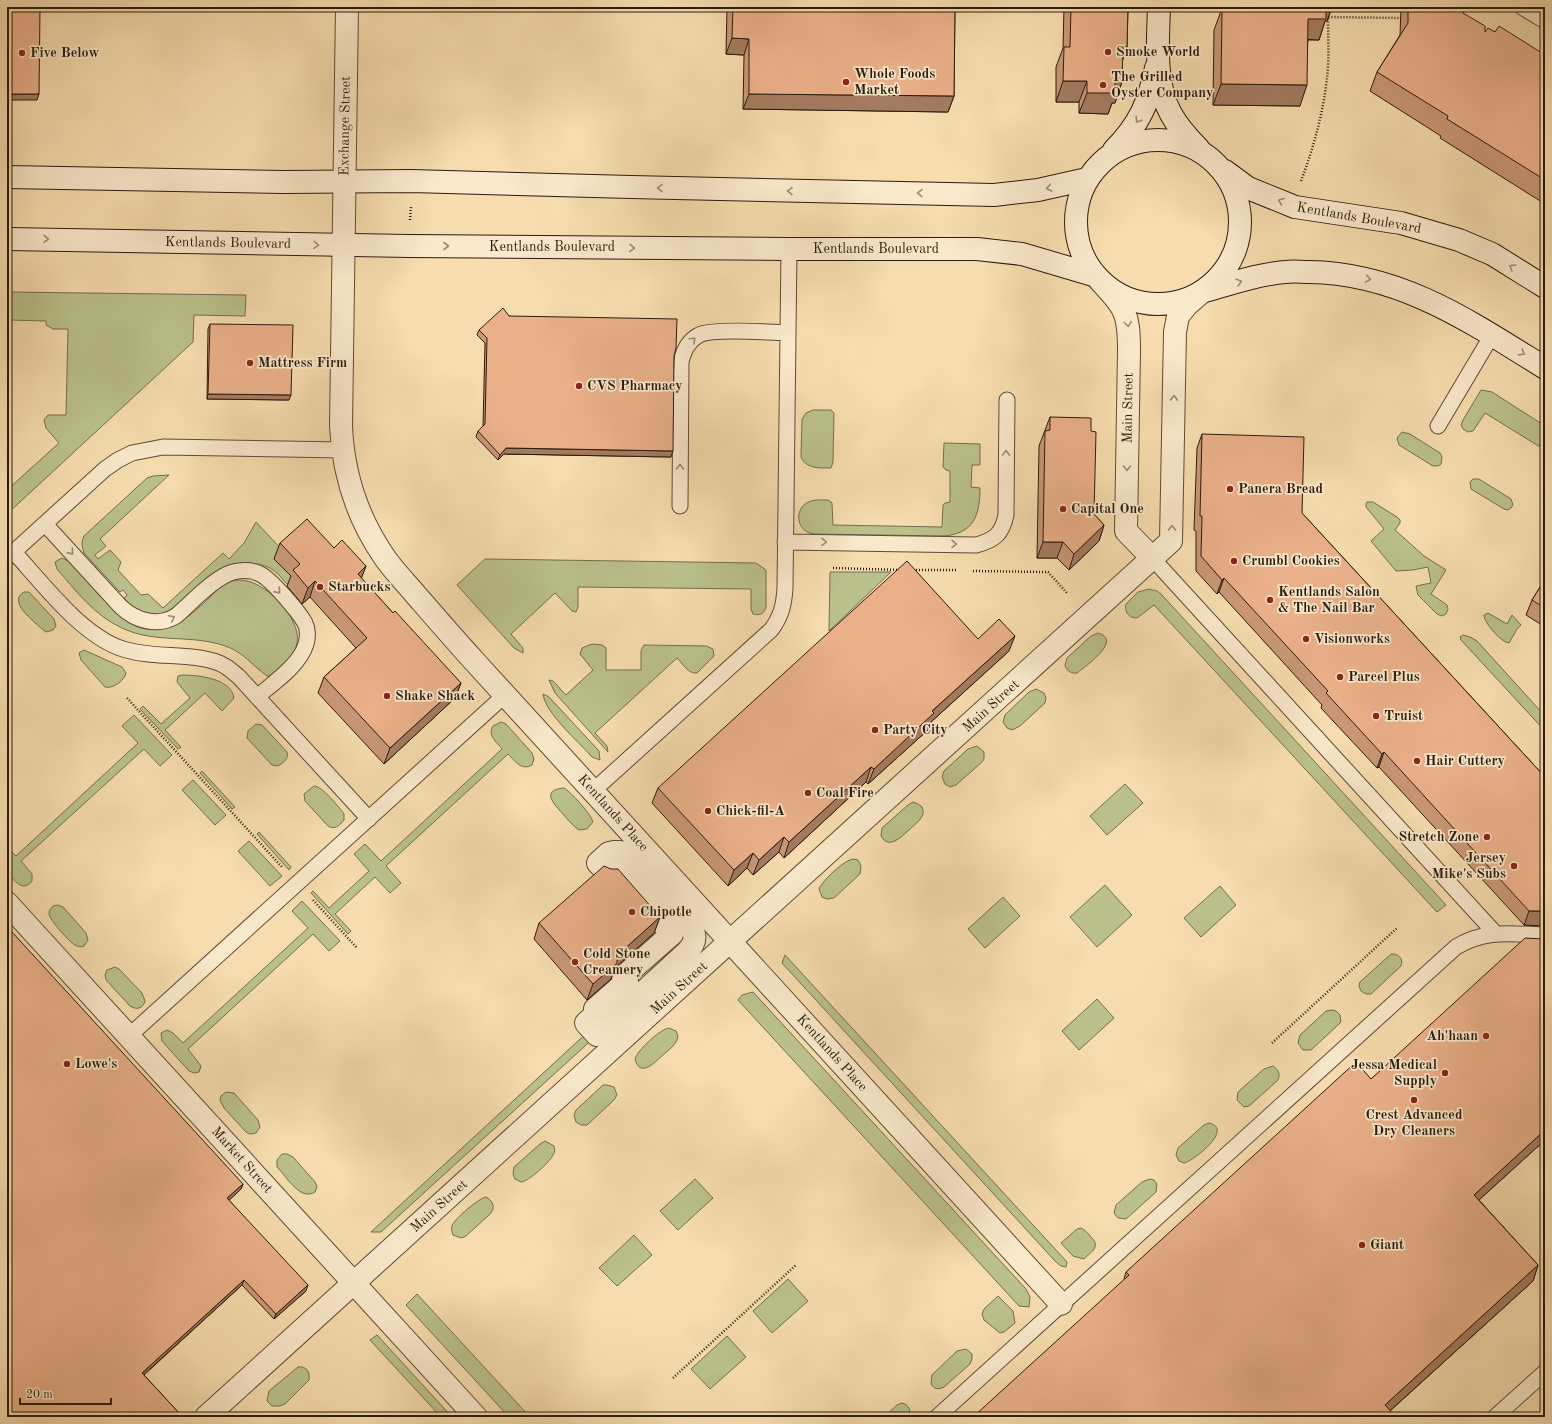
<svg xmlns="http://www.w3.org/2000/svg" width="1552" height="1424" font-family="'Old Standard TT',serif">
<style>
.green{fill:#bac18c;stroke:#726e4d}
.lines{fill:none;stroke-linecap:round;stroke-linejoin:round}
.lane-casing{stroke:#5d4b36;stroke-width:17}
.street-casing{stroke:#5d4b36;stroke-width:24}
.secondary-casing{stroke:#2a1b0e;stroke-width:24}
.path{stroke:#2a1b0e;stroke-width:2.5;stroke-dasharray:1 2;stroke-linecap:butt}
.lane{stroke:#f9e8ca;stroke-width:15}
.street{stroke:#f9e8ca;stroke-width:22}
.secondary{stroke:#f9e8ca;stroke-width:22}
.wall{fill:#c99776;stroke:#2a1b0e}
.shaded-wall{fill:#a47b60;stroke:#2a1b0e}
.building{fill:#eab089;stroke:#2a1b0e}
.oneway{stroke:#9c8c75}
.poi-dot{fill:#8f2418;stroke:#f9e8ca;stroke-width:1.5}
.labels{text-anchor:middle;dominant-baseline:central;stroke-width:3.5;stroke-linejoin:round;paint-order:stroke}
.poi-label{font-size:14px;font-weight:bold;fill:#2a1b0e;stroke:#f9e8ca;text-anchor:start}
.street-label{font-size:14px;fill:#2a1b0e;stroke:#f9e8ca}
</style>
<rect width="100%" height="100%" fill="#f6dcae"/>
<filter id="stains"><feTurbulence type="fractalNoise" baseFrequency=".005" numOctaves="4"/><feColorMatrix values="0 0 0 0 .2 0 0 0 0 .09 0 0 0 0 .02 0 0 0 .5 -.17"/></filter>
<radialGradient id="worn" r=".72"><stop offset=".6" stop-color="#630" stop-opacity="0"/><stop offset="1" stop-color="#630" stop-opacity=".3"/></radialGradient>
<path class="green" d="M7,292L246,295L245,316L194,315L193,342L7,514V490L59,443L46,428L44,420L48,415H66L68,329H53L46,325V321L10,320L7,325Z
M1481,390L1492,392L1545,426V450L1485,413L1473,431L1468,432L1463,429L1461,425L1463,420Z
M813,410H831L834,413L833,462L831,468C820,468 806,469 801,457L802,419L806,413Z
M1402,432L1410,434L1440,453L1442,457L1441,464L1438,466H1433L1399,445L1397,438Z
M944,443L980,444V465H972L971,487L980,488C980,515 974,534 943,536L815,534C793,533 792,499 820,500C825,500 829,499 832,503L833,525L942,527L943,505L945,503L950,502V471L946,470L943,467Z
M169,475L100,539L106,546L95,555L98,559L110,550L121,562L118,570L141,595L148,594L163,608L223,553L229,559L244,543L256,522L283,551L294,580L288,585C283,580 279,574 273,570C266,565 258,564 250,563C236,562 224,566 212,574C183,593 162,640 124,598L127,595L123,590L120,592L84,553C82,546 81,543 84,536L147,478L153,476Z
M1473,479H1479L1511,499L1513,505L1511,508L1508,510L1504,509L1471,489L1470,482Z
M1367,502H1373L1397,517L1400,520V523L1395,530L1424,556L1446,570L1431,594L1447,605L1448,609L1446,614L1442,616L1437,614L1418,595L1416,586L1431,583L1428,567L1413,570L1396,571L1371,541L1384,529L1366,507V504Z
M62,558L70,562C82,575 93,587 105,600C111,606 117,614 124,619C130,624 138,628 146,629C172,633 191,615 209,598C217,590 226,580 239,580C264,579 302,618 297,643C294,658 282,667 271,676H267C253,666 242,651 225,646C192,634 155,644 122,628C95,616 76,591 57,569L55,562Z
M485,559L756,563L766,570V607C764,614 760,616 753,614L751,609V589L578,587V607L576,612L572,611L555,593L511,634L523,648V653L514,648L457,585Z
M830,572H891L829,631Z
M1149,589L1157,591L1161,594L1446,905L1437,912L1436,911L1154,605L1137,618C1129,618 1124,612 1126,604L1138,592Z
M24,592H29L54,619L56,626L53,630L46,632L42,629C34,621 7,602 24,592Z
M1488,613L1507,624L1512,615L1521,625L1517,629L1509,643C1502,643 1484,623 1484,615Z
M1098,633C1123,640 1086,666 1077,673C1072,674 1066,671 1065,665L1067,658L1091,636Z
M1463,635L1470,637L1477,641L1545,716V731L1461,640L1460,637Z
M592,644L602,645L606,648V670H641V651L644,645L706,646L713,649L714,656L697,673C688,674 683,664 677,658L595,733L607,746L608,752L555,693L549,680L553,681L566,695L593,670L580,654L582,648Z
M84,650L122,667L126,673C124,681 113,689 105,687L81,660L79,653Z
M182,675C197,675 231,678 234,698L222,711L205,693L165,730L181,747L178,749L140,709L143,706L161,724L190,698L177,682L178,676Z
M1036,689L1044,693L1046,698L1045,703L1020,726L1012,730L1007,728L1003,722L1005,715L1029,692Z
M543,694L549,697L599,751L600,760L592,757C579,742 545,713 543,694Z
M134,715L172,755L160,766L144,749L21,861L32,874V881C23,893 14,880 7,873V847L16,856L138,743L122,726Z
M501,722L506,724L532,753L534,759L532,765C521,771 515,761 508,754L386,866L401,883L390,893L375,877L335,914L351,931L348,934L311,893L313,891L329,908L369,871L354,854L365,844L381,861L502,749C497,742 487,736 493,726Z
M256,724L262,725L287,752C289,759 284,762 278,766L272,765L247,738L248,731Z
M977,746L984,752V759L982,762L956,785L950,787L945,784L942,777L944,771L968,749Z
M202,771L235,807L232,809L200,773Z
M193,780L226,815L215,825L182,790Z
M1125,784L1143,803L1107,835L1090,816Z
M314,786C322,786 339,807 344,814V820C339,826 335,830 328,826L305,801L304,794Z
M564,788C571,792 591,814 593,822L587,829L579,830C573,826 568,820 563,814C554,804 540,790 564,788Z
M913,802L918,804L922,807C923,810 924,813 922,816C920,821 913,826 909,830C901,837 889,850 881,836L882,828L908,805Z
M259,832L291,867L289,870L257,834Z
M249,841L282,876L270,886L238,851Z
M853,859L858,860L861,866L860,874L834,898L827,899L822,897L819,889C822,881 844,860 853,859Z
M1105,885L1132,915L1097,947L1070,917Z
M1220,886L1236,905L1201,937L1184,918Z
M1003,897L1020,916L985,948L968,929Z
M302,901L340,941L329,951L313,934L188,1049L201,1066L199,1072L194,1073L189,1071L162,1041L161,1033L167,1030L173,1033L183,1043L308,928L292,911Z
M58,905L63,907L86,933L88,940L84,946C81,947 78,947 75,945C69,942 49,919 49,914C49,910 51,908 53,906Z
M1391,954C1398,953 1404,959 1401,966L1371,994H1366L1361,991L1359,986L1360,982Z
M785,955L1067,1262L1066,1267L1061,1266L1055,1261L782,963Z
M115,967L119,969L142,993L145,1001C143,1009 136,1010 130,1006L106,980L105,975L107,970Z
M753,992L1026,1289L1030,1297L1029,1307L1019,1306L738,1000L742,995Z
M1097,999L1114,1018L1079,1050L1062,1031Z
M1332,1010L1336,1011L1340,1015L1341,1022L1338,1025L1311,1050H1303L1298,1043L1300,1035L1326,1011Z
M669,1028L676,1031L678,1036C677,1045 668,1050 662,1056C654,1063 640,1078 635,1059C637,1051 660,1029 669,1028Z
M591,1029L597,1035L381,1232H371Z
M1273,1066C1279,1070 1281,1075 1277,1081L1249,1106L1244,1107L1237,1100L1238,1092L1264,1069Z
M603,1085H607L614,1087L617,1095L614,1100L587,1125H581L576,1122L574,1115L576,1110Z
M226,1092L234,1093L258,1120L260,1127L256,1133L250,1134L246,1132L224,1108L220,1100L221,1096Z
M1209,1123C1235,1129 1192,1162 1184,1163L1179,1161L1176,1155L1178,1148L1204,1125Z
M545,1141L554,1146C555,1149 555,1152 553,1155C549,1163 529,1181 521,1182L515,1179L513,1174L514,1167L540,1144Z
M282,1154H287L293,1157L315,1182L317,1187L315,1192C301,1201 288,1179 279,1169L277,1167V1160Z
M695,1179L713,1198L678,1230L660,1211Z
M1150,1179L1154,1180L1157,1184L1156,1192L1126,1219L1118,1218L1114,1213L1116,1205L1142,1182Z
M486,1197C493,1201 496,1207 490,1214L466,1236L461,1238L453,1235C452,1232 451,1229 452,1226C454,1219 479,1198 486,1197Z
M1081,1228C1085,1230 1088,1233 1091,1237C1101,1247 1092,1251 1084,1259L1073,1256L1061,1243L1077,1229Z
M634,1235L652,1255L617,1286L599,1268Z
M788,1279L808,1301L772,1333L753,1311Z
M417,1294L530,1417H509L406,1305Z
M998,1296L1013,1311L1015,1323L1004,1332L1000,1333L984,1320L982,1314L984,1309Z
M377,1335L452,1417H441L370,1340Z
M727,1336L746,1357L710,1389L691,1369Z
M966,1349L972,1354V1359L970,1364L944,1387C938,1390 934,1389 931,1384L932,1375L957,1351Z
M298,1367C306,1366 310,1371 309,1380L285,1404L280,1406H272L267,1401L269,1391Z
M902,1403C909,1405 912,1411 908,1417H884L897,1405Z"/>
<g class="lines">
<g class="lane-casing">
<path id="lane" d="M1522,7L1545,21
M1438,426L1492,335
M680,506L681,362C684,350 688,341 699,335C711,328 771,332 788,333
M45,524L121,607C136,621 158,627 176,616C191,603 215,577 233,572C242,570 252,570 260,574C271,579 299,612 305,623C308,629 308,638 306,644C300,665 273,683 257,697
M785,542L976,545C995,540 1002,534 1006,515L1007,400
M14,552C43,584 82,636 123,649C154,659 191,652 219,663C227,666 233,672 239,677L369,819
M7,558L105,469L118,460L132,453L163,447L342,450
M1153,559L1495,933
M593,791L771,630C781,617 784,605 785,588L789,249
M129,1036L505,695
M937,1417L1456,947C1486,929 1511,934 1545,935
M1495,1417L1545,1372"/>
</g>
<g class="street-casing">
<path id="street" d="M347,7L341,426C343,473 358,519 385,558C394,571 406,583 416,595C436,618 455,640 475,662L1061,1304
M1100,281C1125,307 1129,313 1129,350L1126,531L1153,559
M614,852H620L632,861L689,924C697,935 696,943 687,952L597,1035L586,1023L598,1012L595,1009L627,981L623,977L672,934L614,868L608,873L598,863L609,853Z
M7,903L476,1417
M206,1417L1171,541L1175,332L1178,316L1187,305L1202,292"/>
</g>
<g class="secondary-casing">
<path id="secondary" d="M1159,7C1158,41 1154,84 1171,114C1178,127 1188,138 1198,148
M1076 222a82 82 0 1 1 164 0a82 82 0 1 1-164 0Z
M1114,150C1139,125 1149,102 1156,68
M1225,171L1248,188L1295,207L1401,223L1459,240L1492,254L1545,287
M7,177L283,182L411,181L631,187L994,195L1038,190L1087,179
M7,239L409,246L789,249H977L1022,254L1093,275
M1205,291C1231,284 1258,274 1285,272C1293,271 1301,272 1309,272C1400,273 1471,322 1545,368"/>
</g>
<path class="path" d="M1301,181C1315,144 1325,106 1328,67C1329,50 1328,34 1328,17L1402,18
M410,220L411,207
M833,568L900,570
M913,570H958
M973,571L1048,572L1067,593
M127,698L282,867
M313,900L357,948
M1272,1043L1397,928
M673,1378L796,1265"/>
<use href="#lane" class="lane"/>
<use href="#street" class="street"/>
<use href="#secondary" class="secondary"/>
</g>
<path class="wall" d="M727,7H955L954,96L948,112L743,109L744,55L726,54Z
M1064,7H1128L1127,47L1122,60V82L1115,103H1112L1108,114L1079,113V102H1056V67L1063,48Z
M1220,7H1332L1327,21H1325L1319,40H1308L1300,106L1213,105L1214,30L1220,14Z
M1401,7H1463V13L1485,32H1495L1545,55V204L1440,138L1441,136L1370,91L1377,72L1400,35Z
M509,316L674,356L671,457L504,454L498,460L476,437L478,431L483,426L485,343L477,335L479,330Z
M210,324L289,400L207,399L208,329Z
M1050,417L1091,431L1094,514L1104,525L1099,541L1069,570L1057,558H1037L1039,446Z
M1202,434L1302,513L1545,777V917L1542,926L1524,925L1379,767L1377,768L1321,708L1322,705L1219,592L1217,594L1196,571V531L1194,530L1197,448Z
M280,543L334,548L366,566L361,578L393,613L461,683L455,698L384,764L318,693L324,677L356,648L310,597L302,604L287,586L291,576L274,559Z
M1545,579V627L1526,615L1532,600Z
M978,639L1009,651L931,722L929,729L868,784L866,782L784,858L779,852L753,875L747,868L728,886L652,803L658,788Z
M660,917L654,933L615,968L611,979L587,1000L534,939L539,923Z
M1545,939V1140L1479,1200L1538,1265L1533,1281L1390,1411L1124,1279L1126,1272L1371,1079Z
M243,1184L241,1189L229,1200L306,1291L274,1319L242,1285L144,1375L179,1413L177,1417H7Z"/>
<path class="shaded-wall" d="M1324,7H1332L1327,21H1325L1319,40L1300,39L1308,19Z
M732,38L749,39L744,55L726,54Z
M1123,47H1127L1120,68Z
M1063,81H1087L1079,102H1056Z
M1115,82H1122L1115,103H1112L1108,114L1079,113L1087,93Z
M1221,84L1307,85L1300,106L1213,105Z
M7,94H39L37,100H7Z
M749,94L954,96L948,112L743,109Z
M208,394L291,395L289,400L207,399Z
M506,448L673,451L671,457L504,454L498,460L500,455Z
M1104,525L1099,541L1069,570L1074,554Z
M1043,542H1063L1057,558H1037Z
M366,566L360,582L358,574Z
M1224,578L1219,592L1217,594L1222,580Z
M315,581L310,597L302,604L308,588Z
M1015,636L1009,651L931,722L929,729L868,784L874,769L932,711Z
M461,683L455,698L384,764L390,748Z
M1384,752L1379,767L1377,768L1382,754Z
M871,767L866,782L784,858L789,842Z
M784,837L779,852L753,875L759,860Z
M753,853L747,868L728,886L734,870Z
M1529,911H1545V917L1542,926L1524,925Z
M660,917L654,933L615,968L611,979L587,1000L593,984L617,957L621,952Z
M1545,1130V1140L1468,1210L1474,1195Z
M243,1184L241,1189L225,1204L227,1198Z
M1538,1265L1533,1281L1383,1417L1385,1405Z
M244,1280L242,1285L140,1378L142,1373Z
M308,1285L306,1291L274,1319L276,1314Z"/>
<path class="building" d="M7,7H40L39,94H7Z
M733,7H955L954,96L749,94V39L732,38Z
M1071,7H1128L1127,47H1123L1122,82H1115V93H1087V81H1063L1064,47H1070Z
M1227,7H1326V19H1308L1307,85L1221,84L1222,10H1227Z
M1408,7H1463V13L1485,26V32L1488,28L1495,32L1499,26L1545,55V180L1447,119L1448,116L1377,72L1408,23Z
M503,308L509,316L677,319L676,348L674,356L673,451L506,448L500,455L478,431L485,424L487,338L479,330Z
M210,324L293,325L291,395L208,394Z
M1050,417L1091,418V431L1096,432L1094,514L1104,525L1074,554L1063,542H1043L1045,431L1050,430Z
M1202,434L1304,437L1302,513L1545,777V911H1529L1384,752L1382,754L1326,693L1328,691L1224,578L1222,580L1201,556L1202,516H1200Z
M307,519L334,548L342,540L366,566L358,574L393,613L395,611L461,683L390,748L324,677L367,638L315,581L308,588L293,570L300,564L280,543Z
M907,561L978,639L999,619L1015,636L932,711L934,713L874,769L871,767L789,842L784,837L759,860L753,853L734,870L658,788Z
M1545,579V608L1532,600Z
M604,866L611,869H618L660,917L621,952L617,957V963L593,984L539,923Z
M12,932L243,1184L227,1198L308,1285L276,1314L244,1280L142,1373L179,1413L174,1417H7V936Z
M1525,938L1545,939V1130L1474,1195L1538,1265L1385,1405L1396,1417H973L1129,1275L1126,1272L1356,1062L1371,1079Z"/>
<defs><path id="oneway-chevron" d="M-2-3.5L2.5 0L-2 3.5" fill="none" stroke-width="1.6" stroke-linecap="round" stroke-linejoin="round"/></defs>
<g class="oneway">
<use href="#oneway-chevron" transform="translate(1138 120) rotate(123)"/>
<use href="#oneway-chevron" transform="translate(660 188) rotate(-179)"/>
<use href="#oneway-chevron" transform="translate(1049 188) rotate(169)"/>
<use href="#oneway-chevron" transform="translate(790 191) rotate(-179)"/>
<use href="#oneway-chevron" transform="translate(920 193) rotate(-179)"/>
<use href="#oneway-chevron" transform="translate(1281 201) rotate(-159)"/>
<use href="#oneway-chevron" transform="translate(46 239) rotate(1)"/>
<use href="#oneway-chevron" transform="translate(316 245) rotate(1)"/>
<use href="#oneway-chevron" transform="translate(446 246)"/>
<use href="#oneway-chevron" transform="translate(632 248) rotate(1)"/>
<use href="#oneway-chevron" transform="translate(1512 267) rotate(-149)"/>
<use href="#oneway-chevron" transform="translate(1368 279) rotate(10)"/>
<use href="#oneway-chevron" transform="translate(1239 282) rotate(-15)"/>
<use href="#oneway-chevron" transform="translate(1128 324) rotate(82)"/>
<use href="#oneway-chevron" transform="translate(693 340) rotate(-43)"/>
<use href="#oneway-chevron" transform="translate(1522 353) rotate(32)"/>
<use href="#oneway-chevron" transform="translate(1174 398) rotate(-89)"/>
<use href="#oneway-chevron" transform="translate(1006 453) rotate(-89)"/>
<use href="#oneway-chevron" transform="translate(680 467) rotate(-89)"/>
<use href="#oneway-chevron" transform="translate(1127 468) rotate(91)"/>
<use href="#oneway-chevron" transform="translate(1172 528) rotate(-89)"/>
<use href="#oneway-chevron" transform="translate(824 542) rotate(1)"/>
<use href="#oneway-chevron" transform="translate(954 544) rotate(1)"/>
<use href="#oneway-chevron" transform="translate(71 552) rotate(48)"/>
<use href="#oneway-chevron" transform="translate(278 591) rotate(48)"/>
<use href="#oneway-chevron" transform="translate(172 618) rotate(-26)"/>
</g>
<g class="poi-dot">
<circle cx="1108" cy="52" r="4"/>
<circle cx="22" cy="53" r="4"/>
<circle cx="846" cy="82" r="4"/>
<circle cx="1103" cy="85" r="4"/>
<circle cx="250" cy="363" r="4"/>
<circle cx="579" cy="386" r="4"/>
<circle cx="1230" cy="489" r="4"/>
<circle cx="1063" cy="509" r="4"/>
<circle cx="1234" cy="561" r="4"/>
<circle cx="320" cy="587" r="4"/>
<circle cx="1270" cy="600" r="4"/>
<circle cx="1306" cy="639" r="4"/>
<circle cx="1340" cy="677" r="4"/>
<circle cx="387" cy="696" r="4"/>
<circle cx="1376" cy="716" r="4"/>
<circle cx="875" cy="730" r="4"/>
<circle cx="1417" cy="761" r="4"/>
<circle cx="808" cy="793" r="4"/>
<circle cx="708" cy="811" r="4"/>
<circle cx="1487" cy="837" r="4"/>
<circle cx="1514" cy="866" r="4"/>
<circle cx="632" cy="912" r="4"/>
<circle cx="575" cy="962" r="4"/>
<circle cx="1486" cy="1036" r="4"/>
<circle cx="67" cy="1064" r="4"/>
<circle cx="1445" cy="1073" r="4"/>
<circle cx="1414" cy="1100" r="4"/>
<circle cx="1362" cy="1245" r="4"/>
</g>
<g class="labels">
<g class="poi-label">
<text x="1116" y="52">Smoke World</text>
<text x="30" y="53">Five Below</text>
<text x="854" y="74">Whole Foods<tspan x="854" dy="16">Market</tspan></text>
<text x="1111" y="77">The Grilled<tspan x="1111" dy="16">Oyster Company</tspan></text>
<text x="258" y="363">Mattress Firm</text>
<text x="587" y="386">CVS Pharmacy</text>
<text x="1238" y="489">Panera Bread</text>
<text x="1071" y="509">Capital One</text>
<text x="1242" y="561">Crumbl Cookies</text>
<text x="328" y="587">Starbucks</text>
<text x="1278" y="592">Kentlands Salon<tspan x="1278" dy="16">&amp; The Nail Bar</tspan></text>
<text x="1314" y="639">Visionworks</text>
<text x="1348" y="677">Parcel Plus</text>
<text x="395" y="696">Shake Shack</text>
<text x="1384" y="716">Truist</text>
<text x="883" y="730">Party City</text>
<text x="1425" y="761">Hair Cuttery</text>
<text x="816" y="793">Coal Fire</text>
<text x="716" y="811">Chick-fil-A</text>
<text x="1479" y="837" text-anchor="end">Stretch Zone</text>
<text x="1506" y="858" text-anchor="end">Jersey<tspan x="1506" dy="16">Mike's Subs</tspan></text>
<text x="640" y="912">Chipotle</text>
<text x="583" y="954">Cold Stone<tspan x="583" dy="16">Creamery</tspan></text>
<text x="1478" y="1036" text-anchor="end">Ah'haan</text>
<text x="75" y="1064">Lowe's</text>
<text x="1437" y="1065" text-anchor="end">Jessa Medical<tspan x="1437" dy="16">Supply</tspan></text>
<text x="1414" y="1115" text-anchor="middle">Crest Advanced<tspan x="1414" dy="16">Dry Cleaners</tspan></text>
<text x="1370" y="1245">Giant</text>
</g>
<g class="street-label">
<text transform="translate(345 126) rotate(-89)">Exchange Street</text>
<text transform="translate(1359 218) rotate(10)">Kentlands Boulevard</text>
<text transform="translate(228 243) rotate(1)">Kentlands Boulevard</text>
<text x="552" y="247">Kentlands Boulevard</text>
<text x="876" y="249">Kentlands Boulevard</text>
<text transform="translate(1128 408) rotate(-89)">Main Street</text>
<text transform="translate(991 706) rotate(-42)">Main Street</text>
<text transform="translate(613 813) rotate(48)">Kentlands Place</text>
<text transform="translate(679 988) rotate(-42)">Main Street</text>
<text transform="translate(832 1053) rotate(48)">Kentlands Place</text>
<text transform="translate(242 1160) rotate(48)">Market Street</text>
<text transform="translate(439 1206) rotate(-42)">Main Street</text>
</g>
</g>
<rect width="1552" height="1424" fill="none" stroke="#f6dcae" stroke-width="24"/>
<rect x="8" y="8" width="1536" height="1408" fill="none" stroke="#2a1b0e" stroke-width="2"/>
<rect x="12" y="12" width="1528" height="1400" fill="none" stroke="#2a1b0e"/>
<path d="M20 1398v6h91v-6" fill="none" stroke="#2a1b0e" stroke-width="2"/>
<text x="26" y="1398" font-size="12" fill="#2a1b0e" stroke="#f9e8ca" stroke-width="3" paint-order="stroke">20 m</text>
<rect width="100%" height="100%" filter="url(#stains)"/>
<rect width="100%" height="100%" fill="url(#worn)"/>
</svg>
